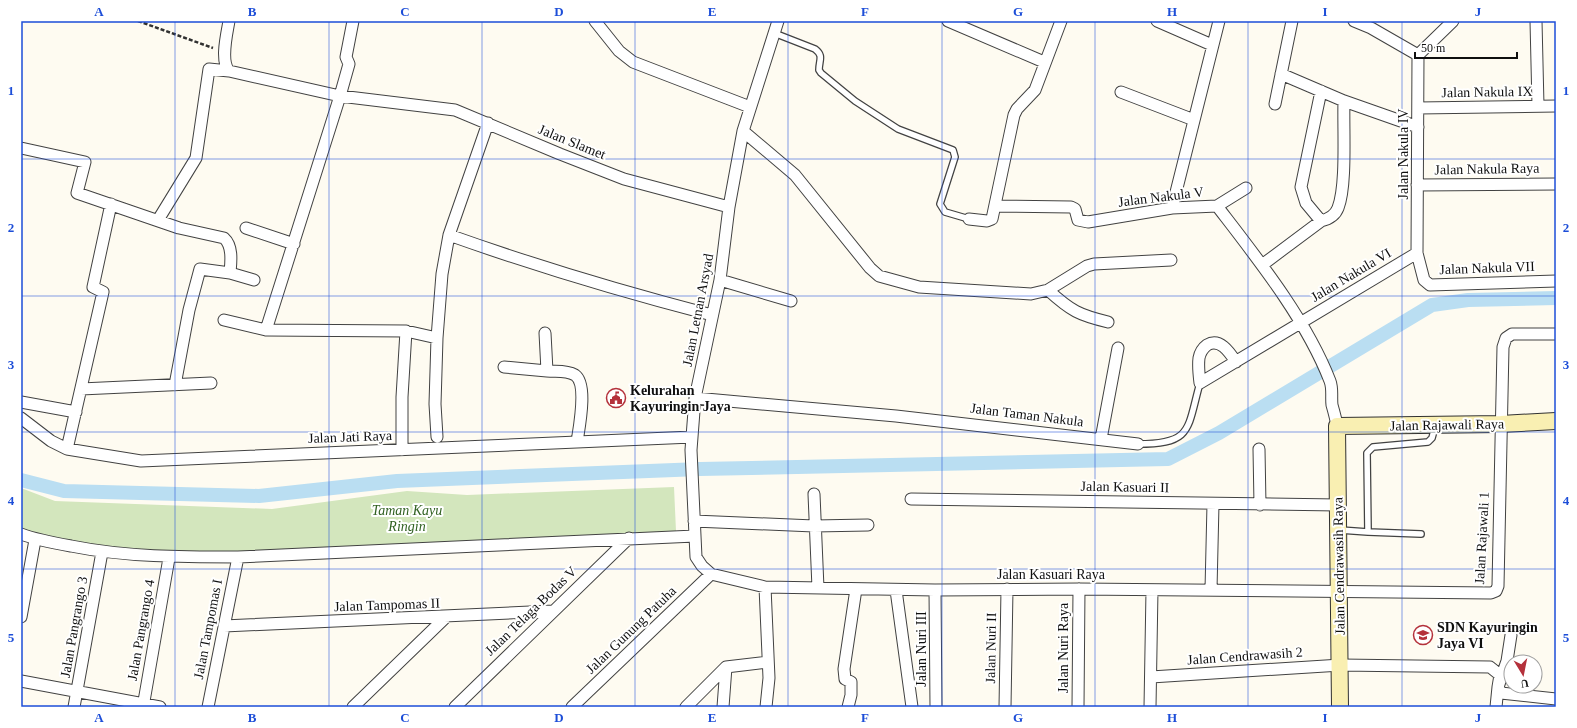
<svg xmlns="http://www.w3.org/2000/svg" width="1577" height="728" font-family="'Times New Roman',serif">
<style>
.green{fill:#d3e6bd}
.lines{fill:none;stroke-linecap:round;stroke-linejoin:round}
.canal{stroke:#badef2;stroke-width:14}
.lane-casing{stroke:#424242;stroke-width:8}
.street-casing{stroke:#424242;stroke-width:13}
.secondary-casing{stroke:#313131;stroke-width:18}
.path{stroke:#313131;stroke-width:2.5;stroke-dasharray:4 2;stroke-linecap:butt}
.lane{stroke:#fff;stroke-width:5.5}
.street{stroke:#fff;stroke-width:11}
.secondary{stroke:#f9efb2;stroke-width:16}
.grid{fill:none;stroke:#1d4ed8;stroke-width:1;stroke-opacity:0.55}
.labels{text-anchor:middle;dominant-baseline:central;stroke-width:4;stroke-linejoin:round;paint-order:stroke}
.street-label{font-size:14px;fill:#0f0f0f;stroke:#fff}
.poi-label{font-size:14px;font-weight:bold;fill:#0f0f0f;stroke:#fff;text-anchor:start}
.park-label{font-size:14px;font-style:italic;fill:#326223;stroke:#fff}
.neatline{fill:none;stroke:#1d4ed8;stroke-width:1.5}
.grid-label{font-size:13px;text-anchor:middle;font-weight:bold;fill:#1d4ed8}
</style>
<rect width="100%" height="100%" fill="#fefbf1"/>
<path class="green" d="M674,487L676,531L229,554L94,548L21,532V488L55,501L272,509L407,491L467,495Z"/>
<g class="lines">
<path class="canal" d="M21,480L64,491L259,496L397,481L700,469L1168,459L1219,433L1432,305L1468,300L1556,298"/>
<g class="lane-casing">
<path id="lane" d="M774,33L815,49C824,56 819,60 819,70L821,73L855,101L898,129L953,150L955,157L940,204L945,212L969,219
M1138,444C1193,444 1187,429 1200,383
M1340,530L1368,532L1367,453L1373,447L1428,442L1432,438L1435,427
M1368,532L1421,534"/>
</g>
<g class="street-casing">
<path id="street" d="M229,21C227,33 220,61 229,71
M595,21L619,51L633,62L750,107
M778,21L743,131L729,207L720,280L695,398L691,450L696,557L702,566L711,574L765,587L935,590L1079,589L1491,593L1496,591L1498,586L1503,347L1506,338L1512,334H1556
M948,21L1044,62
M1157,21L1212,45
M1354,21L1371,28L1418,55
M1536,21L1538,106
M1418,55L1417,253L1424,280L1430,285L1556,281
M1418,55L1453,21
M1281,74L1344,101L1418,127
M1321,91L1301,187L1306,203L1321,221
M1121,92L1194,120
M1275,104L1292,21
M1418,108L1556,106
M743,131L795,175L870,268L879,276L919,287L1031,294L1048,290L1087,266L1094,264L1171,260
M21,148L85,162L77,193L179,228L224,238C233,246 231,262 230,273L200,269L189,310L175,385
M1417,185L1556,184
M995,206L1071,207L1075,209L1078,220L1088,222L1172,208L1217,206
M1217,206C1257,258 1306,319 1330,381C1333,389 1331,397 1332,405C1334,412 1336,419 1337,426
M1217,206L1246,188
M1172,208L1219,21
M969,219L987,221L992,219L1014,115L1017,109L1035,90L1061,21
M158,220L196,158L209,69L229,71L340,96L455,110L560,154L624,179L729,207
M246,228L294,244
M449,235C536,266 623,292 712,315
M1262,265L1321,221C1329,219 1335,216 1338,208C1347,185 1343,128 1344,101
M230,273L254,280
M720,280L791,301
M1048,290C1071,311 1079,315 1108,322
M224,320L266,330L406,331L437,338
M266,330L340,96L349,64L346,57L353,21
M545,333L547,371C556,372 566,370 575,375C588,384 579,428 577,442
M1236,362C1230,353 1220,337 1207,345C1203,348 1200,353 1199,358C1198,366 1199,375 1200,383L1417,253
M504,367L547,371
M81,389L211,383
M695,398L896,416L1138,444
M21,402L76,412
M21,418L51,441L67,449L141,461L692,437
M437,437L435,404L437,338L442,274L449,235L488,123
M1101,439L1118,348
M67,449L103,292L93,287L111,204
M1259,449L1260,505
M402,450V397L406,331
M814,494L818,588
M911,499L1338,505
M694,521L814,526L868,525
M21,534C37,540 54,543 71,546C126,557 181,557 238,557L695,536
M765,587L769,678L766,707
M896,590L912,707
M935,590L936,707
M1211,590L1213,504
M21,617L35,540
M224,626L552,611
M1151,677L1341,665L1490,667L1500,675L1498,687L1501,693L1556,699
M21,681L160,707
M74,707L102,552
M143,707L169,558
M208,707L238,557
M353,707L446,617
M455,707L629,538
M572,707L711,574
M686,707L726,667L768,662
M723,707L726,667
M848,707L851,695V682L845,679L844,669L856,589
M1005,707L1007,589
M1078,707L1079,589
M1150,707L1152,590
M1496,707L1498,687L1507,661L1511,635"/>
</g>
<g class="secondary-casing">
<path id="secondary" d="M1340,707L1337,426L1501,424L1556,421"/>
</g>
<path class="path" d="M138,21L213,48"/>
<use href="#lane" class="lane"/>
<use href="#street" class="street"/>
<use href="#secondary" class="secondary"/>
</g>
<path class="grid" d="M175,21V707M329,21V707M482,21V707M635,21V707M788,21V707M942,21V707M1095,21V707M1248,21V707M1402,21V707M21,159H1556M21,296H1556M21,432H1556M21,569H1556"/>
<defs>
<g id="civic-ring" transform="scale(1)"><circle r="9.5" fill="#fff" stroke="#b4313b" stroke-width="1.5"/><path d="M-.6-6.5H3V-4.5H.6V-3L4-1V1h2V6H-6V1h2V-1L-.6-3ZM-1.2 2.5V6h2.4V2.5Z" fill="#b4313b"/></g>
<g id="school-ring" transform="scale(1)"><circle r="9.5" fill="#fff" stroke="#b4313b" stroke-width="1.5"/><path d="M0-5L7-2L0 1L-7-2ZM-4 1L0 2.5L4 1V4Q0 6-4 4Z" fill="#b4313b"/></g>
</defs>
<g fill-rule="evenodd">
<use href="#civic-ring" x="616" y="398"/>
<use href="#school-ring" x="1423" y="635"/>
</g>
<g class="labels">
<g class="street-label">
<text transform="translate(1487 92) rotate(-1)">Jalan Nakula IX</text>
<text transform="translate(572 142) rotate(22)">Jalan Slamet</text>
<text transform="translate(1403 154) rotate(-90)">Jalan Nakula IV</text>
<text transform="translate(1487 169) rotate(-1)">Jalan Nakula Raya</text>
<text transform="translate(1161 197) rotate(-7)">Jalan Nakula V</text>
<text transform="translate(1487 268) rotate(-2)">Jalan Nakula VII</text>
<text transform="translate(1351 275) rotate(-31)">Jalan Nakula VI</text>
<text transform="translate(698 310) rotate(-79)">Jalan Letnan Arsyad</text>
<text transform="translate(1027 415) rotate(7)">Jalan Taman Nakula</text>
<text transform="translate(1447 425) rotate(-1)">Jalan Rajawali Raya</text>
<text transform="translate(350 437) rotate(-2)">Jalan Jati Raya</text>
<text transform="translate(1125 487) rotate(1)">Jalan Kasuari II</text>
<text transform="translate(1482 538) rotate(-87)">Jalan Rajawali 1</text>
<text transform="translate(1339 566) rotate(-91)">Jalan Cendrawasih Raya</text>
<text x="1051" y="574">Jalan Kasuari Raya</text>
<text transform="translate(387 605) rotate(-2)">Jalan Tampomas II</text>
<text transform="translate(531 611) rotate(-44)">Jalan Telaga Bodas V</text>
<text transform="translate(74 627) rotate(-80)">Jalan Pangrango 3</text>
<text transform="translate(208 629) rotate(-79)">Jalan Tampomas I</text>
<text transform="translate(141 630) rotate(-80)">Jalan Pangrango 4</text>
<text transform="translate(631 630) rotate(-44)">Jalan Gunung Patuha</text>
<text transform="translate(991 648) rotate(-89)">Jalan Nuri II</text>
<text transform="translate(1063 648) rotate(-90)">Jalan Nuri Raya</text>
<text transform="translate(921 649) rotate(-90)">Jalan Nuri III</text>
<text transform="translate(1245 656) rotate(-4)">Jalan Cendrawasih 2</text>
</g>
<g class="poi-label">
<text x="630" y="390">Kelurahan<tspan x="630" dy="16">Kayuringin Jaya</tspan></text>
<text x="1437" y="627">SDN Kayuringin<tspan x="1437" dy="16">Jaya VI</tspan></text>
</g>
<g class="park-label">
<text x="407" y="510">Taman Kayu<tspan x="407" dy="16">Ringin</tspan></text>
</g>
</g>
<rect width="1577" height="728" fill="none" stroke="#ffffff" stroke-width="44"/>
<g transform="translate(1523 674) rotate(170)"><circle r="19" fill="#ffffff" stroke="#9f9f9f"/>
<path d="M0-3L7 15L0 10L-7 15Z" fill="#b4313b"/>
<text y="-6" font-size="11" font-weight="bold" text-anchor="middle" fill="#0f0f0f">U</text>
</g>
<path d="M1415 52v6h102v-6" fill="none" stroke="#0f0f0f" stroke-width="2"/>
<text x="1421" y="52" font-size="12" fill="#0f0f0f" stroke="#ffffff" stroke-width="3" paint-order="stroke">50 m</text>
<rect x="22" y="22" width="1533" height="684" class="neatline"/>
<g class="grid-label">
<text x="99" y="16">A</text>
<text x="252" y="16">B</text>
<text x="405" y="16">C</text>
<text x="559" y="16">D</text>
<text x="712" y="16">E</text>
<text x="865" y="16">F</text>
<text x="1018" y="16">G</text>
<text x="1172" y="16">H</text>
<text x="1325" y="16">I</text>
<text x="1478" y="16">J</text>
<text x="11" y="95">1</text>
<text x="1566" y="95">1</text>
<text x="11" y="232">2</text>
<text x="1566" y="232">2</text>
<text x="11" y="369">3</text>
<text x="1566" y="369">3</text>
<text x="11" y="505">4</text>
<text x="1566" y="505">4</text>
<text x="11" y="642">5</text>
<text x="1566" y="642">5</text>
<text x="99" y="722">A</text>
<text x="252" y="722">B</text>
<text x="405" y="722">C</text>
<text x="559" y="722">D</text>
<text x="712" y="722">E</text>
<text x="865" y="722">F</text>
<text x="1018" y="722">G</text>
<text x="1172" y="722">H</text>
<text x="1325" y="722">I</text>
<text x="1478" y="722">J</text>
</g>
</svg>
